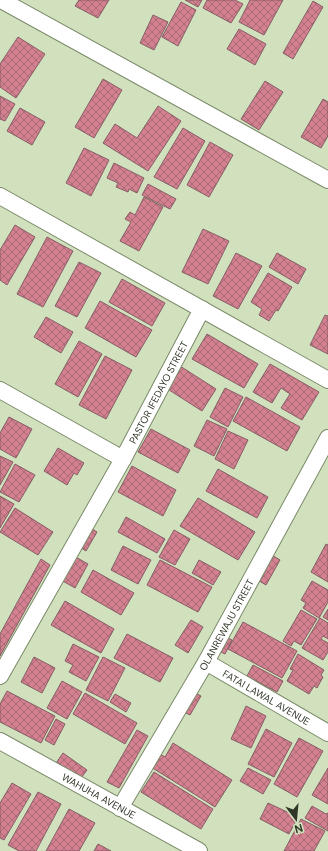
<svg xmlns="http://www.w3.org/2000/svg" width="328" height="851" font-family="'DM Sans',sans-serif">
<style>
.building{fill:url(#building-cross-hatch);stroke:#855e65}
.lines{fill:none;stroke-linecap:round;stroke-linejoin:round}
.minor-casing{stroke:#7b8a69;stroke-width:18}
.minor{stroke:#fff;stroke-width:16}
.labels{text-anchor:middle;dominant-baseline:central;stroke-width:3;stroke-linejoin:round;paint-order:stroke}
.street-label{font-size:10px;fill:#2f3627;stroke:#d1e1bd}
</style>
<defs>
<pattern id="building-cross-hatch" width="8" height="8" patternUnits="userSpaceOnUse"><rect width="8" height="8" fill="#d38090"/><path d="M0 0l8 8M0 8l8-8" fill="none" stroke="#ac6a76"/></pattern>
</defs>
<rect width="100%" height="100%" fill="#d1e1bd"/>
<path class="building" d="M79,0H109L98,18L75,6Z
M185,0H202L198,7Z
M207,0H235L243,4L231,23L203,8Z
M250,0H283L264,35L239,22Z
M313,1L323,7L293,59L283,53Z
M181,2L196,10L178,46L162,37Z
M153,15L168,22L154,50L140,43Z
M239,29L266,44L255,65L227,49Z
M18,37L45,54L16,98L0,87V64Z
M103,79L122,90L94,138L75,127Z
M265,81L283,92L259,130L241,119Z
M0,96L15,104L5,121L0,119Z
M323,99L328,102V136L321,148L301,137Z
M158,106L181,121L148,171L103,143L115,124L137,138Z
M20,108L45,122L32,145L7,131Z
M183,128L205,141L177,189L154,177Z
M210,142L233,155L209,197L187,185Z
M84,148L109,160L91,196L66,183Z
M114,163L144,178L137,193L129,189L128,192L116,187L118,183L107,178Z
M148,184L176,199L170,209L142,195Z
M144,197L163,207L139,251L120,241L131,222L125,219L130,212L135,215Z
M15,225L35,237L7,285L0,280V250Z
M203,229L229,241L208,284L182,272Z
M47,237L73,251L43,307L17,294Z
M236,253L262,266L238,309L213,296Z
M277,253L306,269L298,284L269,267Z
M79,262L101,273L77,317L55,306Z
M268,273L292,287L278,311L276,310L269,321L259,315L262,309L251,302Z
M122,279L165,303L152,326L109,302Z
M100,301L152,330L136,357L85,328Z
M325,315L328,316V354L310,345Z
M46,317L73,332L61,353L34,337Z
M207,334L258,364L244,388L192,359Z
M79,341L102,354L78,397L55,384Z
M105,356L132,370L106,419L79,405Z
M270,364L319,392L302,420L281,408L290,394L281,388L272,403L253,392Z
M180,366L216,389L202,411L166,388Z
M225,388L243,397L228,427L210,417Z
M246,397L300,427L287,451L233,421Z
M9,417L32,429L16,458L0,449V433Z
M207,420L227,429L214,456L194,446Z
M151,429L190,450L178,473L138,452Z
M228,431L248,440L234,469L215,459Z
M58,448L84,463L77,475L74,473L67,485L44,471Z
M0,456L13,462L0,485Z
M15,464L35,475L19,502L0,492Z
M132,466L176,490L163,516L118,492Z
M218,469L268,497L257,518L206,491Z
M0,496L14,504L0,528Z
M198,498L255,532L238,560L180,526Z
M15,508L53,532L38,555L0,532Z
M126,517L165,539L157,553L118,532Z
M89,527L97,532L86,551L78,546Z
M174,530L190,539L175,565L159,557Z
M326,544L328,545V582L311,572Z
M123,546L151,560L138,584L111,570Z
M270,554L280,560L266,585L256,579Z
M74,556L88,564L75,588L61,580Z
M41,559L50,565L0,656V634Z
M160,560L212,587L198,612L147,585Z
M199,560L221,572L213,585L192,573Z
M93,570L134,593L121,615L81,592Z
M312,581L328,590V602L319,618L303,608L306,603L301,600Z
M65,601L114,629L101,653L51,625Z
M328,609V620L323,617Z
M301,610L317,619L301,645L294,641L291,646L283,641Z
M320,618L328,623V639L323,636L321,639L328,643V652L323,660L302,648Z
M191,620L203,627L188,653L175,645Z
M243,622L297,651L282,678L228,649Z
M127,634L173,658L160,682L114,658Z
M224,636L232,640L225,654L217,650Z
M73,644L99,657L86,681L69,672L73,665L65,661Z
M298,654L324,670L321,675L323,677L317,688L314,686L309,694L287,681L293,670L290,669Z
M34,657L55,668L42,693L21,682Z
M103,657L125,668L108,701L86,690Z
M253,665L283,681L277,692L247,676Z
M62,681L82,692L67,719L47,708Z
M7,691L55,716L41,743L0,722V704Z
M192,691L201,696L190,715L182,711Z
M85,693L137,723L125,744L73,714Z
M115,694L131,703L126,712L110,702Z
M246,706L266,716L251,748L231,739Z
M56,719L65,724L54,745L45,740Z
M266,729L292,743L274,777L248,764Z
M137,730L148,736L119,788L107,782Z
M299,738L323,751L297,797L274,784Z
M173,743L232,780L215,807L151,767L160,754L165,757Z
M63,753L87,770L78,782L54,766Z
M248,768L271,780L263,794L240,781Z
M328,768V804L312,795Z
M154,772L213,809L201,829L141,792Z
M12,783L31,794L4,840L0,838V803Z
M38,792L61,804L36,851H19L8,845Z
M268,803L298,817L289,834L260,819Z
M312,806L326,814L328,813V831L305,818Z
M69,809L95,823L79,851H46Z
M301,819L325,831L314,851H284Z
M98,844L111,851H94Z"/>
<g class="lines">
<g class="minor-casing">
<g id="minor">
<path d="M1,0L328,180"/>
<path d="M0,196L328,380"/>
<path d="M0,390L123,459"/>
<path id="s1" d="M206,662L328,733"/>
<path id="s2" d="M0,676L123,459L202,309"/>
<path id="s3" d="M0,741L199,851"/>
<path id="s4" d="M120,808L206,662L328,438"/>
</g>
</g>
<use href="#minor" class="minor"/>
</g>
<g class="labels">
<g class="street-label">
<text stroke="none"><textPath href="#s2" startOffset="325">PASTOR IFEDAYO STREET</textPath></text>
<text stroke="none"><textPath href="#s4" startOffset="212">OLANREWAJU STREET</textPath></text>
<text stroke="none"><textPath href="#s1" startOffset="70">FATAI LAWAL AVENUE</textPath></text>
<text stroke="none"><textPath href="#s3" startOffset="113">WAHUHA AVENUE</textPath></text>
</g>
</g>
<g transform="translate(296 819) rotate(164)" stroke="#d1e1bd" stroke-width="3" paint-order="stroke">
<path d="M0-3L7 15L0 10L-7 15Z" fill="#2f3627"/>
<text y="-6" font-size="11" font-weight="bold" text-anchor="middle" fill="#2f3627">N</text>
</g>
</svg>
